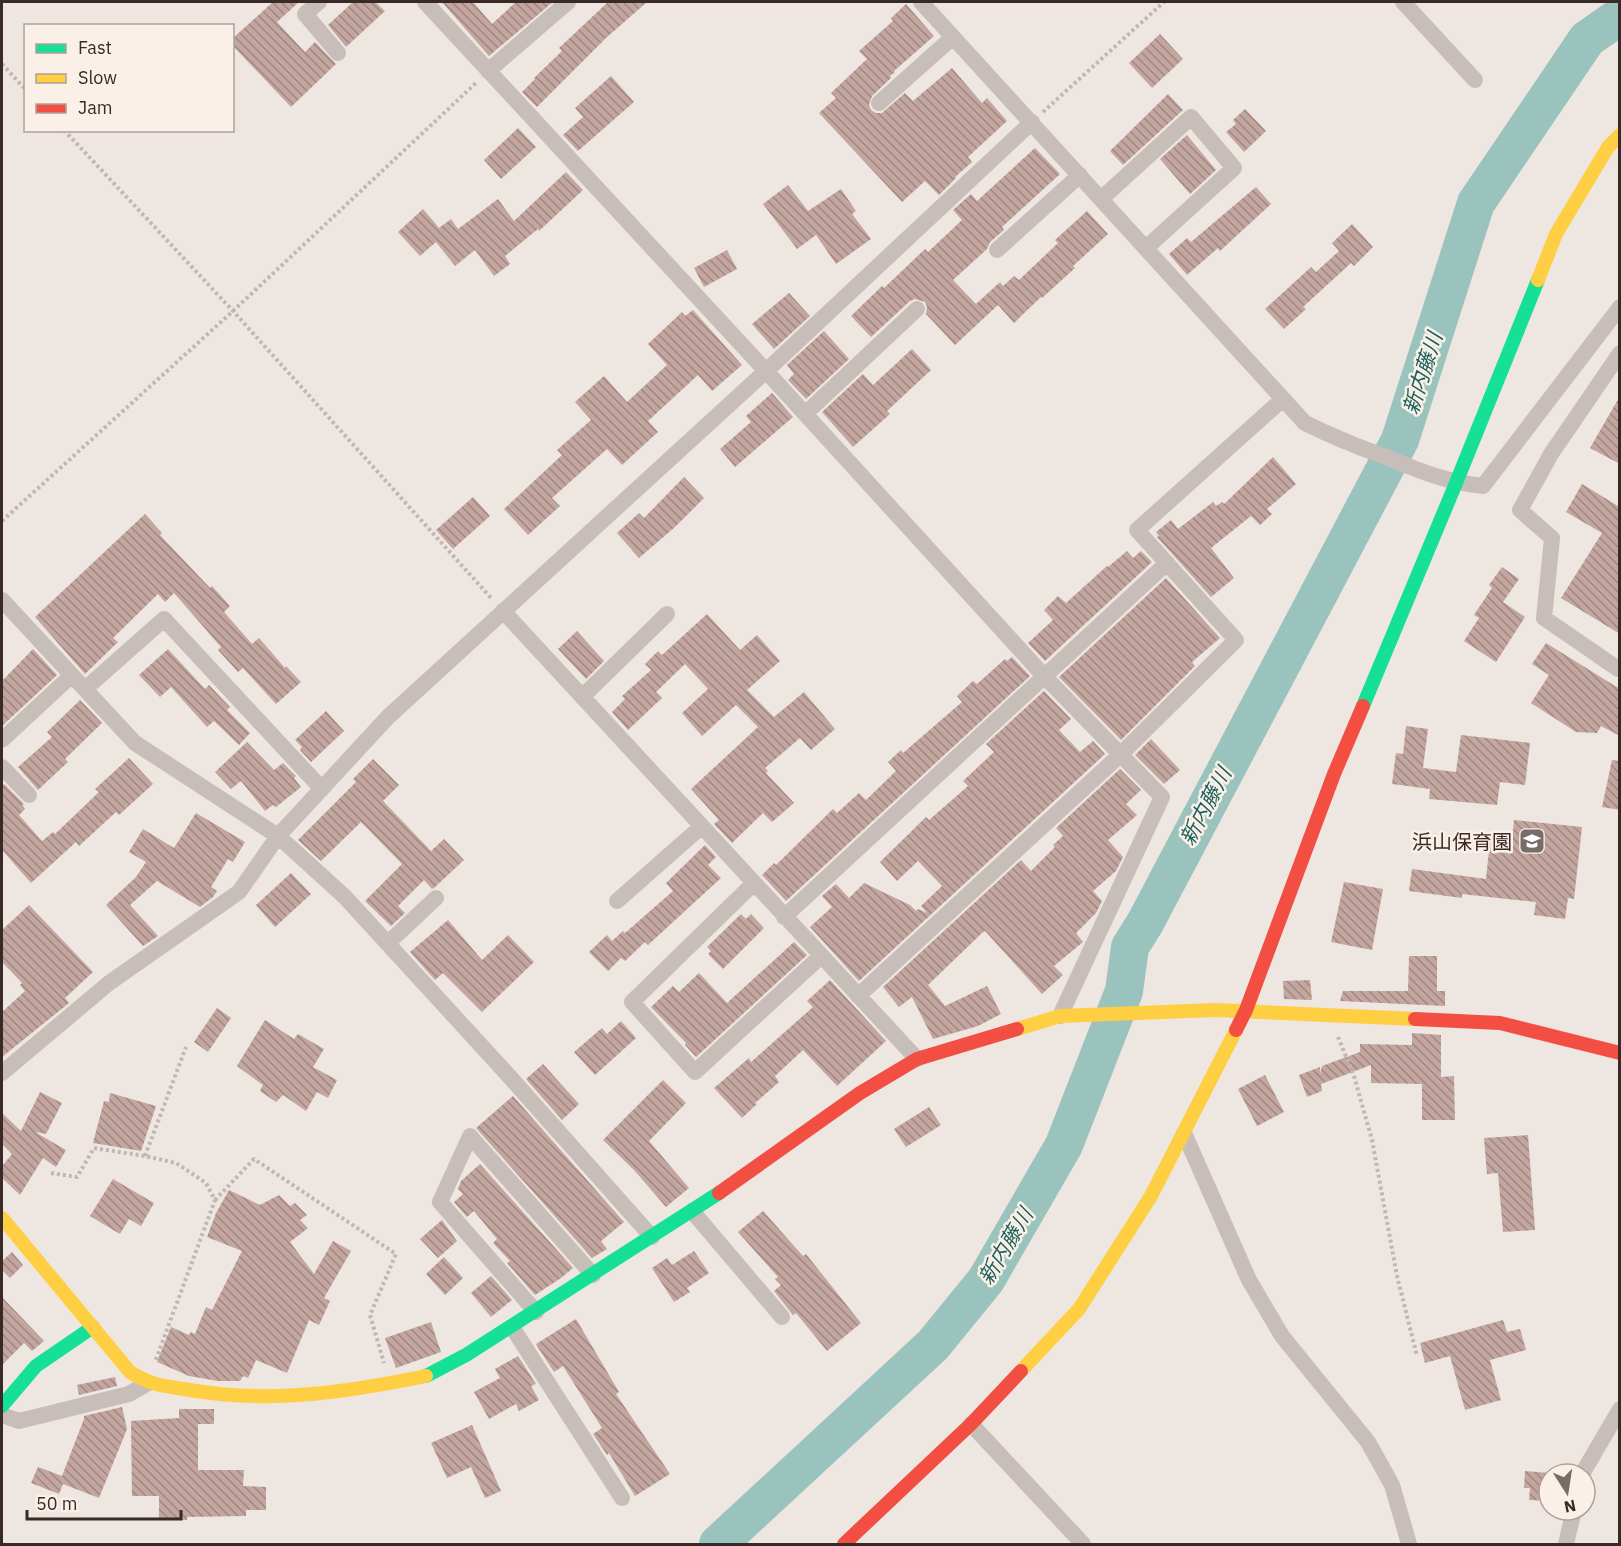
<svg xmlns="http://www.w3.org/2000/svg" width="1621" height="1546" font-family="'IBM Plex Sans','Noto Sans JP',sans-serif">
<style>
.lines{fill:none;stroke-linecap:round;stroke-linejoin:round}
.river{stroke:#9ac3be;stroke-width:38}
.building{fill:url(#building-back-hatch)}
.path{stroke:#c0b7b2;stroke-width:4;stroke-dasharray:3 3;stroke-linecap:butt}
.street{stroke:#c8beb9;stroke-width:16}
.fast{stroke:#16e098;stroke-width:14}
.slow{stroke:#ffcf43;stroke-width:14}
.jam{stroke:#f24e42;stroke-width:14}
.labels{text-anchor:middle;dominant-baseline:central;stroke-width:5;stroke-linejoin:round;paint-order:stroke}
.poi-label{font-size:20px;fill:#392a27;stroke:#fbf0e7;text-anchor:end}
.water-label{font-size:21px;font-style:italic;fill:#185f5b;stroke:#fbf0e7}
</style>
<defs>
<pattern id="building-back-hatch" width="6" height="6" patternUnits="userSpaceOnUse" patternTransform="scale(1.5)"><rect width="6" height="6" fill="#c4a6a0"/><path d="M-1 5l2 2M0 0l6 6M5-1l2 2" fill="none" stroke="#a08782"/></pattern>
</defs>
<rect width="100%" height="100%" fill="#eee6e0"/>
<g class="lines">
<path class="river" d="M718,1544L933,1345L986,1280L1064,1145L1124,991L1130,947L1145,923L1400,440L1476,203L1587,39L1620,16"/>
</g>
<path class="building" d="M273,2H299L277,22L305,52L315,42L336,64L291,107L232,45V39Z
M353,2H375L385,11L346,47L328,25Z
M442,2H473L492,24L516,2H553L489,56Z
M608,2H647L606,38L537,107L522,92L535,79L534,78L562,51L559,48Z
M906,4L934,36L894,71L895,72L890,76L891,78L872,96L869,105L871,110L876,113H882L905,93L913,101L952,68L982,103L987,98L1007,121L968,157L972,162L955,177L956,178L939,195L925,181L902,202L819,113L836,98L831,93L867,59L859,51L893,21L891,18Z
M1160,34L1183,59L1152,88L1129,63Z
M611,76L634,102L578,151L563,135L583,117L575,108Z
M1168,94L1183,110L1123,165L1110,151Z
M1245,109L1266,131L1244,152L1226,132L1236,124L1233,120Z
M518,128L536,147L501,179L484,160Z
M1187,135L1216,170L1190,194L1160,159Z
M1035,148L1060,174L1002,227L1004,230L990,242L987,249L953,280L976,304L1000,282L1003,286L1014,276L1019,280L1058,243L1055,240L1087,211L1108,234L1073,266L1075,268L1042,298L1041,297L1014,323L998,305L955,345L926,314L927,307L925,302L915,299L910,301L871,337L851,316L882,286L884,288L925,249L928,252L962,220L953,210L971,194L977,201Z
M566,172L583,190L539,231L538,229L505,256L510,264L494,276L475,250L455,266L436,242L420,256L398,232L423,209L439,228L451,219L458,229L498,199L514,221Z
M788,185L808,211L841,189L856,211L852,214L871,239L836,264L816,235L797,249L763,204Z
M1256,187L1271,204L1220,251L1218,248L1187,275L1169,254L1187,238L1191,242Z
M1352,224L1373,247L1354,266L1351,263L1303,307L1306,309L1284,329L1265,309L1311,267L1316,272L1339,251L1332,243Z
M727,250L737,269L704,287L694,268Z
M789,293L810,316L774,349L752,324Z
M693,310L742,365L712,391L698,375L648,421L658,432L622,465L607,449L552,498L560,506L528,535L504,509L562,455L557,450L591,420L575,402L604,376L627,402L667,365L648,344L682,312L685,316Z
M824,331L849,359L806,399L788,380L794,374L787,365Z
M912,349L931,370L887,411L890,414L853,447L822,412L863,374L873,385Z
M772,393L793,417L735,467L720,449L751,422L746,416Z
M1620,396V464L1590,448Z
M1273,457L1296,484L1267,509L1272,514L1260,525L1251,516L1211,548L1234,578L1211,597L1157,537L1159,536L1156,532L1171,520L1178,529L1213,502L1216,506L1222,502L1224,504Z
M684,477L704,498L675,527L639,558L617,533L639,513L644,518Z
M1582,484L1618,506L1620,504V634L1561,598L1602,533L1566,512Z
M473,497L490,516L453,549L436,530Z
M145,514L162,533L160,535L210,588L212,586L230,606L224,612L252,644L259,638L285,668L286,666L301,682L276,704L243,668L238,672L218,650L221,647L174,593L165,602L158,594L113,638L118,642L85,674L35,617Z
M1127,551L1133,558L1141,551L1152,562L1045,661L1028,643L1053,620L1044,610L1058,596L1066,603L1107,566L1108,567Z
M1502,567L1519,579L1503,602L1525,617L1496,662L1464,641L1479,618L1474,615L1492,588L1489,585Z
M1166,578L1220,638L1192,662L1195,666L1121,740L1059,677Z
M707,614L740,650L757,635L780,661L747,690L774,717L804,692L835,729L811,750L800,738L765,768L768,771L766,773L794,803L772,822L763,813L732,843L714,824L719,820L691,789L758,727L736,705L702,736L682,713L708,689L685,664L656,692L662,698L628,730L612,712L625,699L622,696L651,670L645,664L658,651L662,655Z
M577,631L604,661L586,679L558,649Z
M1546,643L1620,689V736L1601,726L1597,733L1576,732L1531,703L1549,675L1532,664Z
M33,649L57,675L2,726V681Z
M168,649L205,689L209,685L230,707L227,710L250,733L239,745L214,721L207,727L171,687L160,697L139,675Z
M1012,657L1030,676L786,901L762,875L774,863L776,865L833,809L837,813L859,793L866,800L896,771L888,762L901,750L903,753L962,702L957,696L973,681L977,684L1005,659L1007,661Z
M1044,691L1071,719L1059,730L1080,752L1093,741L1105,754L859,981L810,927L832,907L822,896L836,884L849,898L864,883L910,905L916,911L918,909L927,913L921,906L942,886L918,861L897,881L880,862L926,817L929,820L968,786L963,781L994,752L986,744Z
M80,700L102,723L65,759L68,762L38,790L18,767L52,737L47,732Z
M326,711L344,731L311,762L300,750L302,747L295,740Z
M1406,726L1428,729L1423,768L1456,772L1461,735L1530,743L1525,785L1500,782L1497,805L1429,799L1430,789L1392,784L1396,753L1403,754Z
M1151,739L1180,770L1164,784L1135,755Z
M247,742L274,770L283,763L296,776L294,778L301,787L276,807L273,805L265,811L241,781L231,789L215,772Z
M129,758L153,784L119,815L116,812L79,846L76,842L31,883L2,850V787L4,784L24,804L22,805L25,809L19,815L42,841L53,832L55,834L99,792L95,789Z
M373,759L399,785L383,801L431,851L444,839L464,860L434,888L432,889L424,880L398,906L405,913L391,926L365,901L402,864L361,822L321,861L298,840L356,782L353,779Z
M1612,760L1620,761V810L1602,807Z
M1120,769L1141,790L1126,804L1137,815L1108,840L1123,857L1116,871L1093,891L1102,901L1096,913L1076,933L1083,942L1054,966L1063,975L1042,994L985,931L982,933L928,985L945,1006L987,986L1001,1014L978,1026L933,1039L912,997L899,1007L883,987L1021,860L1031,871L1055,847L1053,845L1063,836L1056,828Z
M196,813L245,842L233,862L228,859L211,887L217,891L213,897L200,907L157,881L130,905L158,936L143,946L106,905L136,877L146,862L129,852L143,829L174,848Z
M1514,820L1582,827L1574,899L1568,898L1565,919L1534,915L1536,902L1462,894V898L1409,891L1412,869L1486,879L1490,841L1512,844Z
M705,845L716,857L708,865L721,878L648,945L645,942L625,961L621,958L608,971L589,952L607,935L612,941L623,931L625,933L673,891L666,883Z
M291,873L311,894L275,927L256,905Z
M1344,882L1383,889L1372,950L1331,942Z
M29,905L93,972L65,998L69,1003L2,1057V1012L25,991L20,985L22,983L2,962V930Z
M741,914L746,919L751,914L764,928L723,969L708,954L711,951L707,947Z
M448,920L482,960L508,935L534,962L482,1012L443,973L435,980L410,952Z
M794,942L807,955L696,1057L685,1045L686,1043L651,1007L673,986L679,992L699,973L727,1003Z
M1409,956H1437V991H1445V1006L1340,1001L1343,991H1408Z
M830,980L886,1041L837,1086L803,1050L775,1076L779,1082L755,1103L757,1104L742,1118L714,1088L749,1058L751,1062L813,1007L807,1001Z
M1310,980L1312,1000L1284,999L1283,981Z
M217,1008L231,1018L208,1052L194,1042Z
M265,1020L294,1039L298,1034L324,1049L313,1067L337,1080L328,1098L317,1092L306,1111L283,1095L276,1102L260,1091L263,1085L237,1066Z
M621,1021L636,1038L595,1075L574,1052L602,1028L607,1034Z
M1412,1033L1441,1035V1077L1454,1076L1455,1120H1422V1084L1371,1083V1065L1321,1084L1322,1091L1307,1097L1299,1075L1320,1067V1074L1322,1066L1360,1052V1044L1412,1045Z
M543,1064L579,1104L562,1120L526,1079Z
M1265,1075L1284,1112L1257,1126L1238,1089Z
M663,1080L686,1103L649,1141L689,1188L666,1207L634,1170L603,1140Z
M40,1092L62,1103L46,1134L35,1132L66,1150L56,1167L43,1158L20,1195L2,1178V1166L12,1154L2,1144V1113L21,1131Z
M110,1093L156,1106L141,1151L93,1143L104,1101L109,1102Z
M513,1096L624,1222L601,1241L607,1249L592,1258L476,1128Z
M929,1107L941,1125L906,1147L894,1129Z
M1528,1135L1535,1230L1503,1232L1498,1173L1487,1174L1484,1138Z
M480,1164L573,1268L561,1278L535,1295L507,1263L510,1261L493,1243L497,1239L474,1211L467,1217L454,1202L463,1194L458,1189L461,1181Z
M113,1179L154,1203L141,1226L129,1219L120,1234L90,1216Z
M229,1190L260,1205L279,1195L290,1206L295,1203L307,1215L300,1220L308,1228L290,1242L314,1274L333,1241L351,1251L324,1298L330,1301L319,1325L309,1320L287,1373L256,1360L248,1378L243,1376L240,1381H218L189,1376L157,1362L171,1327L189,1335L191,1332L195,1334L206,1307L212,1310L242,1251L207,1237L216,1213Z
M763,1211L803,1256L806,1254L861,1323L827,1351L796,1313L793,1315L774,1291L781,1285L775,1279L778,1277L738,1232Z
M442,1220L457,1241L438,1258L420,1239Z
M694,1251L709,1273L687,1288L690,1292L674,1302L652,1268L667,1258L672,1265Z
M12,1252L23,1265L10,1278L2,1270V1261Z
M444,1257L463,1278L445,1295L426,1274Z
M491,1276L512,1300L491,1317L471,1293Z
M2,1297L44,1341L32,1351L24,1343L2,1365Z
M576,1319L619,1392L616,1394L670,1474L635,1496L609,1453L607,1455L593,1434L602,1428L563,1366L554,1372L537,1346L536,1344Z
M1503,1320L1507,1332L1520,1329L1526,1350L1490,1360L1501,1400L1465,1410L1450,1356L1425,1363L1420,1343Z
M431,1322L441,1352L396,1368L385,1338Z
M518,1356L536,1384L531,1386L539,1400L519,1411L516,1404L489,1419L474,1392L500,1378L495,1369Z
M115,1377L117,1386L79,1395L77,1385Z
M122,1407L127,1429L99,1498L63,1484L59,1494L31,1483L38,1467L62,1476L84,1419V1416Z
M179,1409H214V1424H198V1470H244L243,1486L266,1487V1510H246V1516L187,1517V1520H159V1496H132L131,1421L179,1418Z
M472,1425L501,1491L485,1498L471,1467L447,1478L431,1443Z
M1525,1471L1549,1473V1501L1529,1500L1530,1488H1524Z"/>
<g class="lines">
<path class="path" d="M2,64L26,90
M1043,112L1164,2
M64,130L233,311L492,599
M2,521L233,311L477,82
M1338,1037L1354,1076L1372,1140L1397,1276L1417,1356
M145,1156L186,1047
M51,1173L77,1177L94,1148L145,1156L176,1163L206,1183L215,1200L155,1362
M215,1200L254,1159L396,1254L370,1315L384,1363"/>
<path class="street" d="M319,2L305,14L338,53
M425,2L766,371L1045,677L1162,797L1060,1016
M921,2L1305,423C1331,436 1358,447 1386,457C1420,471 1446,482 1483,486L1620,307
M1403,2L1475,80
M488,71L568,2
M879,103L953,37
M1101,199L1191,117L1234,168L1146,248
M997,250L1080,175
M1620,353L1551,454L1520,510L1552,538L1544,618L1618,669L1620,666
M805,414L917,309
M2,600L135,743L278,836L345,897L509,1076L652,1237
M503,611L917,1059
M85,689L164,619L322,789
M582,697L667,614
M2,740L72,675
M2,767L29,795
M753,884L632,1002L695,1072L821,956
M617,901L701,827
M784,917L1167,563
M388,943L436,898
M858,996L1120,755L1236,640L1137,530L1283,399
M2,1073L109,983L239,892L278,836L388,717L766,371L1032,122
M1184,1133L1249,1280L1282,1336L1368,1442L1392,1485L1409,1544
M692,1211L782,1317
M536,1312L440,1202L470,1136L593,1275
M512,1327L622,1498
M2,1415L19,1421L129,1394L148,1383
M971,1424L1083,1544
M1582,1474L1620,1409
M1566,1544L1574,1510"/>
<path class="fast" d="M1363,706L1456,483L1538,280
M426,1376L466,1355L719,1193
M2,1406L36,1366L93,1327"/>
<path class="slow" d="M1538,280L1556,234L1608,147L1620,135
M1017,1029L1060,1016L1215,1010L1415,1019
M2,1218L130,1372C152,1386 165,1386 190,1390C270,1404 348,1392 426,1376
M1021,1371L1079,1309L1151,1196L1236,1030"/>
<path class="jam" d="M1415,1019L1500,1023L1620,1053
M1236,1030L1246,1010L1334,774L1363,706
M719,1193L860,1093L917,1059L1017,1029
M844,1544L971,1424L1021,1371"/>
</g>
<defs>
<g id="school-square" transform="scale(1.35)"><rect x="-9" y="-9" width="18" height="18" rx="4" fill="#786c68" stroke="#fbf0e7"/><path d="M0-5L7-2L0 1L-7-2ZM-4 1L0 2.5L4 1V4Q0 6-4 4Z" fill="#fff"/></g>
</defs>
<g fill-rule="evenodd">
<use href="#school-square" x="1532" y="841"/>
</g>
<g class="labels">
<g class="poi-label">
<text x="1512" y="841">浜山保育園</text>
</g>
<g class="water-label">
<text transform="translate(1422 373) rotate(-72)">新内藤川</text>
<text transform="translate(1205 806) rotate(-62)">新内藤川</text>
<text transform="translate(1005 1246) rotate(-59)">新内藤川</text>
</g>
</g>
<rect width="1621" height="1546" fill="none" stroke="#392a27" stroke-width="6"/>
<rect x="24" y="24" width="210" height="108" fill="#fbf0e7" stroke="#ada19a" stroke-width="1.5"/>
<rect x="36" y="44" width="30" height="9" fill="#16e098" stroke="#ada19a" stroke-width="1.5"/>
<text x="78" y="54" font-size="18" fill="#392a27">Fast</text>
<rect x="36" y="74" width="30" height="9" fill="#ffcf43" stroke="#ada19a" stroke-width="1.5"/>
<text x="78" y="84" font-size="18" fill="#392a27">Slow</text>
<rect x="36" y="104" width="30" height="9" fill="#f24e42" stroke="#ada19a" stroke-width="1.5"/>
<text x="78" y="114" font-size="18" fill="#392a27">Jam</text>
<g transform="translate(1567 1492) rotate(168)"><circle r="28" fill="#fbf0e7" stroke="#ada19a" stroke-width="1.5"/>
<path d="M0-4.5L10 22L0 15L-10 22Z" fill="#786c68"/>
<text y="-9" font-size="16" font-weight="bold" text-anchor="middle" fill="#392a27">N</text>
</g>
<path d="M27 1510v9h154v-9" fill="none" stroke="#392a27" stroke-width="3"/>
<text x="36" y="1510" font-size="18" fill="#392a27" stroke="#fbf0e7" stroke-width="4.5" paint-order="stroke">50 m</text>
</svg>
